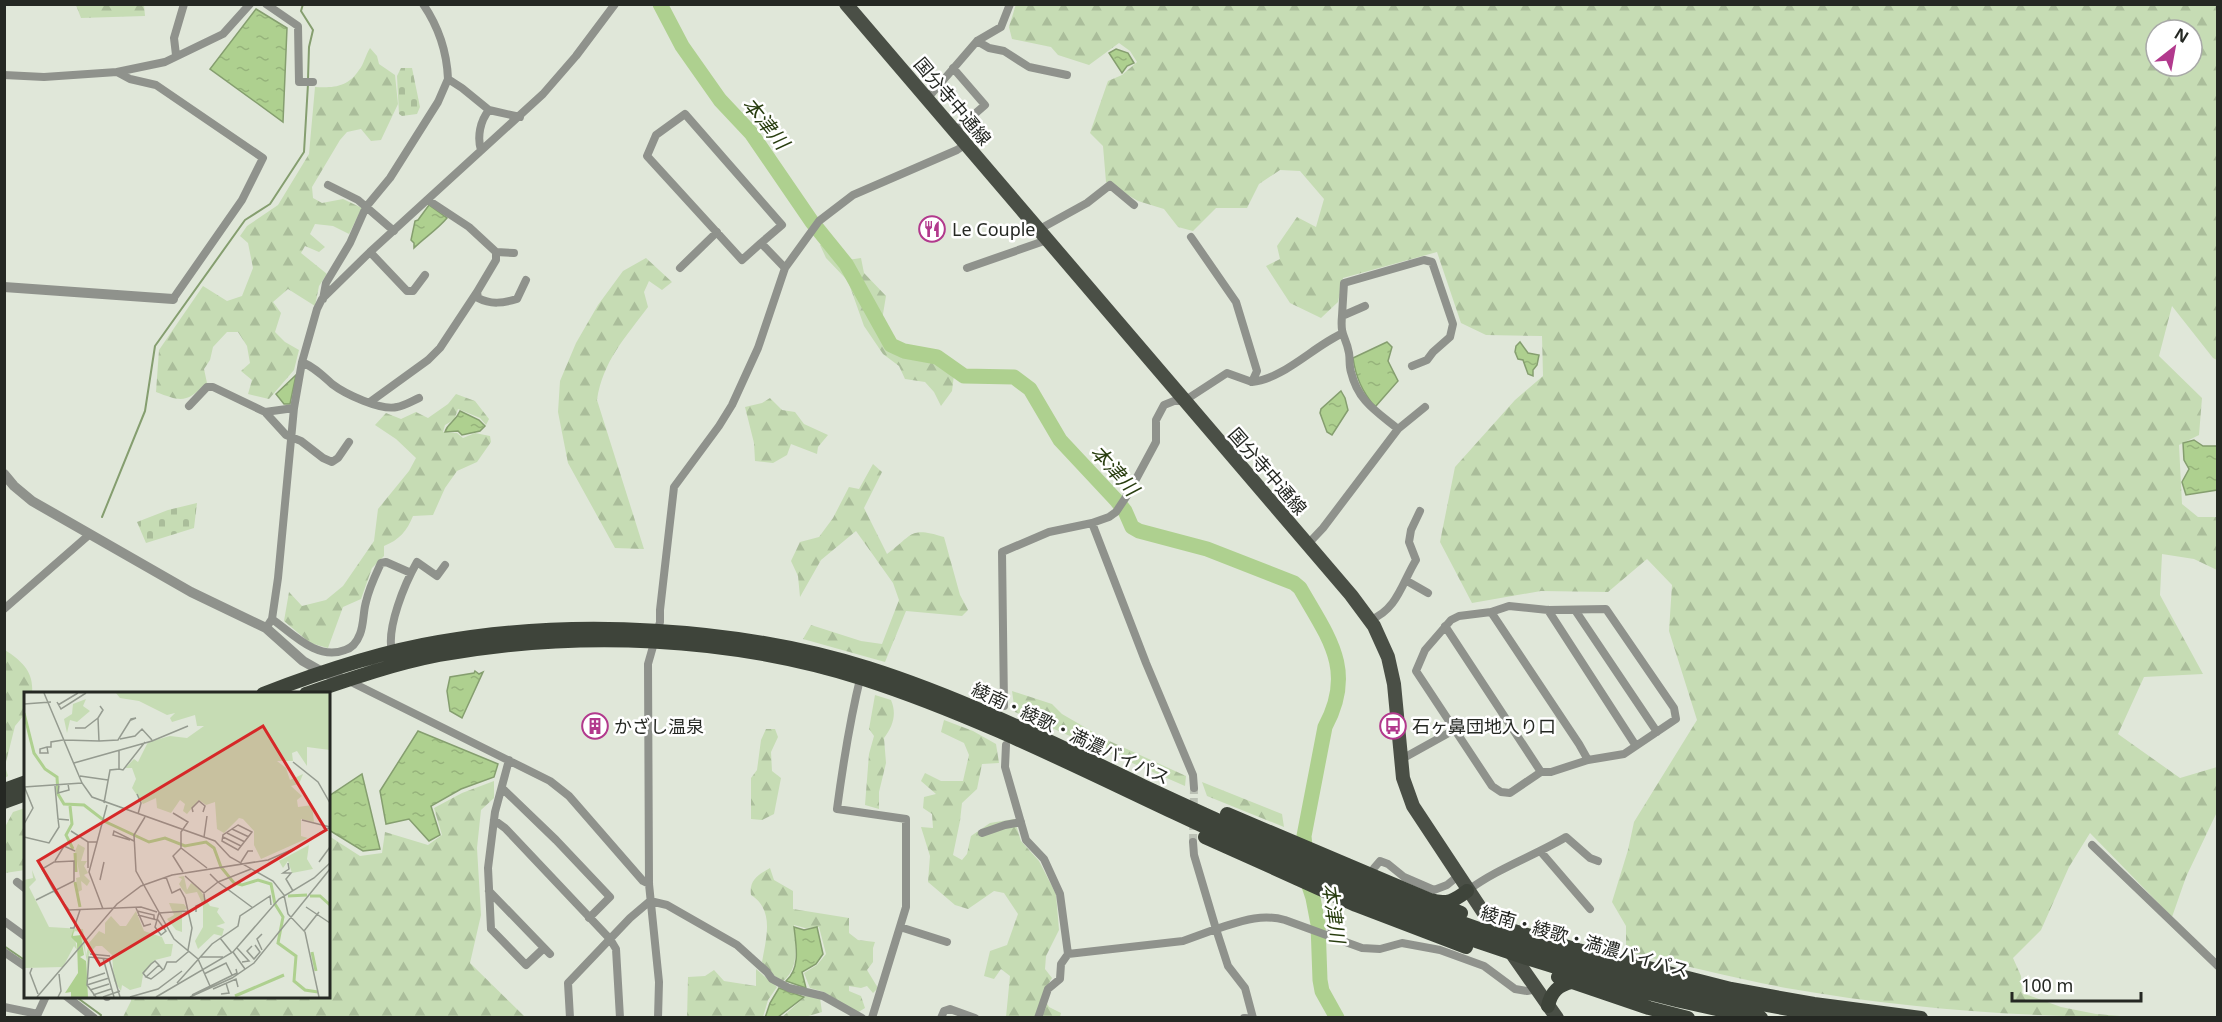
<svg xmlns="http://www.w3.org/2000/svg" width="2222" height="1022" font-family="'Noto Sans','Noto Sans JP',sans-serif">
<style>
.forest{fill:url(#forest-firs);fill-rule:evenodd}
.cemetery{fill:url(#cemetery-stones)}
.water{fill:url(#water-ripples);stroke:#859e6f;stroke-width:1.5}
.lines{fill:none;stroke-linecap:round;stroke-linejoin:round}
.stream{stroke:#859e6f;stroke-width:2}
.river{stroke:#aed08f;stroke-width:15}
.minor-tunnel{stroke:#bbc1b5;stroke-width:8;stroke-dasharray:8 4;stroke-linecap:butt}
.minor{stroke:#8f928c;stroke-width:8}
.tertiary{stroke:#8f928c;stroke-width:10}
.primary{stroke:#4a4f46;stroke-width:14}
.trunk{stroke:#3e443a;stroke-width:14}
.labels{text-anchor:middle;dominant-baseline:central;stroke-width:5;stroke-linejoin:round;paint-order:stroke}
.street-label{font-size:18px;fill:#252823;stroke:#fff}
.poi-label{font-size:18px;fill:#252823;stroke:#fff;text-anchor:start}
.water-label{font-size:20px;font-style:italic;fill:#293e10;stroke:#fff}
.inset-river{fill:none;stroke:#aed08f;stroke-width:3}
.inset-road{fill:none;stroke:#959b90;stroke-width:1.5}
.view{fill:#d62828;fill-opacity:0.15;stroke:#d62828;stroke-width:3}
.inset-edge{fill:none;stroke:#252823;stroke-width:3}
</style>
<defs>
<pattern id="forest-firs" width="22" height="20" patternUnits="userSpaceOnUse" patternTransform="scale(1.5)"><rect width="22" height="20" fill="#c6dcb4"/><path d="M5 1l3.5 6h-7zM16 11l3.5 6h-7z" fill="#aabd9a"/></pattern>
<pattern id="cemetery-stones" width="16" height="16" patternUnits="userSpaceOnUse" patternTransform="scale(1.5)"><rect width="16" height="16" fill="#c6dcb4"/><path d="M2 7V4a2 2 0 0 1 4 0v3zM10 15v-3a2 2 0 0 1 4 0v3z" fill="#aabd9a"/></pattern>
<pattern id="water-ripples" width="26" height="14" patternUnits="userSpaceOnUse" patternTransform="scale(1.5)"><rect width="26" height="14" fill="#aed08f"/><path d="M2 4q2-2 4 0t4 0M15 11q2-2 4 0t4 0" fill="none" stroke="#96b37b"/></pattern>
</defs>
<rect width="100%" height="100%" fill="#e0e7d9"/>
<path class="forest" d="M1016,4L2217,5V360L2213,358L2172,306L2159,356L2202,398L2199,435L2179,445L2182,504L2198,517H2217V570L2194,559L2162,554L2160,595L2203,674L2144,677L2118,734L2180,778L2217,767V812L2186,877L2172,917L2090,833L2069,867L2041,930L2013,958L2021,976L2022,993L2061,1007L2096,1014L2132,1017C2017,1017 1900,1008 1786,988C1733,978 1679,964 1626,952V926L1612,902L1628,850L1634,822L1697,720L1669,631L1672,585L1647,559L1608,592L1541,591L1472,603L1440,542L1455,467L1515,400L1543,376L1542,336L1486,335L1461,323L1437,252L1343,278L1338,302L1321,318L1290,303L1266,266L1280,259L1277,246L1297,217L1316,227L1324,199L1300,171L1280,170L1259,184L1247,208H1216L1193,231L1178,227L1164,209L1138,201L1106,182L1103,146L1090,133L1108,81L1122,75L1137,62L1130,51L1119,43L1089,65L1058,55L1051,47L1012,39L1009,27ZM2156,30H2192V66H2156Z
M76,5H144L145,16L81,18Z
M370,48L377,56L379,64L395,75L398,104L381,140L371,141L361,129L347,132L340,140L312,187L313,198L322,203L343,199L362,208L349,234L333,226L315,224L310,234L325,247L319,252L305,246L301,253L327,274L319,286L315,306L288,289L273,302L281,313L275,332L285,342L299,350L294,370L269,399L248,394L252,380L241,371L250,363L247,346L238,332H227L213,347L210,360L204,369L207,383C186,403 182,402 156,392L159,350L203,286L227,301L242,296L253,268L248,243L240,236L247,226L278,205L309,154L315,87C334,88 348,87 359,70C364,64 365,56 370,48Z
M828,243L841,261L861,258L864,273L886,296L880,332C898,361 908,349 934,360C942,364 948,369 954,375L952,391L941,406L934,392L925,382L905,379L899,366L883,354L864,326L848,281L826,258L820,245Z
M646,258L672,282L662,290L649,281L644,292L648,307C625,338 603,361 597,400L644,549L615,548L568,463L558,412L560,381L576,343L598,305L623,271Z
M456,394L475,401L489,419L486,425L480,418L458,409L454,420L445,425L443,432L457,433L463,438L475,433L490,436L491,442L477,462L457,471L445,488L433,515L413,516C407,531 399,540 384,546V556L372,568L361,599L343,607L328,648L310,643L284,621L289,592L302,606L326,600L343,586L374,541L378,509L409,471L416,458L396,439L375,425L386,413L401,419L416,412L428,418L448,404Z
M770,398L782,410L795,412L804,424L828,435L818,447L817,454L791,444L787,455L773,463L755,461L754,443L745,407L762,403Z
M873,464L882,472L864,508L887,554C913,535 909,526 944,537L960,595L968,610L962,616L906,611L885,662L803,639L811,625L861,641L882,644L899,600L893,583L856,531L821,560L800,597L798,576L791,561L800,542L819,537L833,518L849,487L859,489Z
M5,650C22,661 34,672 32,693L26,694L25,714L15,726L5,766L8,776L5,778Z
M1012,691L1052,704L1062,714L1105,739L1186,776L1185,786L1015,712Z
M875,695L891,700C897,714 893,726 884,738L886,763L879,792V809L865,805L869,754L874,736L869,729Z
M944,720L973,731L996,744L999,763L982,764L977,789L962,803L960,821L953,855L962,860L967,854L971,836L990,823L1014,819L1021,841L1039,861L1056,894L1059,930L1046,956L1045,969L1052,978L1042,995L1049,1007L1061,1013L1060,1017H1006L1010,976L1001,969L994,979L984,976L990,951L1007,945L1018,914L1004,893L994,891L968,909L955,905L928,882L930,856L921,827L933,828L932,814L923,808L924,797L936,794L921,781L925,773L941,781H963L969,755L964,743L941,732Z
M766,729H775L778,737L771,752L772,771L781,778L774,814L762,820L751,819V778L757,770L761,740Z
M494,781V798L481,810L477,848L481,915L470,963L525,1017H123L131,1001V997L328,996L329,836L360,856L382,853L385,832L428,845L442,835L434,808L462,793Z
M1202,782L1282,814L1284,827L1207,796Z
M25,808V870L5,873V827L13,812Z
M770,868L774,880L793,891V909L849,918V933L858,940L875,942L873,948V962L867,970L878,988L873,993L867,986L861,988L849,986V991L861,996L865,1008L857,1013L824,992L810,988L804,973L817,965L826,954L819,927L805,928L794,925C795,945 800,968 783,981L773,975L762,962C766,939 775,910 751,895C749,880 758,875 770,868Z
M756,969L777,987L768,1000L763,1017L687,1018L688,977L705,976L714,970L724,981L756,986Z
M807,995L820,998L822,1012L805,1017L781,1018Z"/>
<path class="cemetery" d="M401,68H412L420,107L417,114L402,116L399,114L397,76Z
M197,503L194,528L146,543L137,522L168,510Z"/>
<path class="water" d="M256,9L287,28L283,122L210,69Z
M1116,49L1128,53L1134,63L1127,66L1122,73L1109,53Z
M429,205L447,218C437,230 425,237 414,248V243L411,240L415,221L418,220Z
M1387,342L1392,347L1388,361L1398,381L1375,407C1362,391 1356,378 1353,358Z
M1520,342L1528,353L1539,355L1537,365L1533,370V376L1528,374L1523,360L1518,359L1515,352L1516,346Z
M296,375L290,404H284L276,394Z
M1341,391L1345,398L1348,410L1332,435L1327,432L1320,413L1321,409Z
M460,411L479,420L485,426L480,431L462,435L458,431L445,432C448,422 455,423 460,411Z
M2194,440L2203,446H2217V490L2186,495L2182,482L2189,469L2184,460L2183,443Z
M475,671L479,674L483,672L462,718L450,711L447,691L450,677L474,673Z
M418,731L498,764L494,777L461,789L431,806L440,835L429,841L409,819L386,824L380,791Z
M362,774L380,849L363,851L329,830V796Z
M794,927L804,930L817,927L823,954L816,964L802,972L806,988L786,981C801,968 796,945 794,927Z
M779,988L804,997L778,1017L765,1018L770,1003Z"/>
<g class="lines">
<path class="stream" d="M303,4L301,11L313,30L309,47L308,79
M102,517L145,411L155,346L245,220L270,204L304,152L308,84
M4,946L26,961
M75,996L101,1015L100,1018"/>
<path class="river" d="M660,4L682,46L720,100L751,133L812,222L846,264L891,345L904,351L937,357L964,376L1014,377L1030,389L1060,440L1117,501L1125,511L1132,527L1139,531L1207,549L1294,583L1300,588C1328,637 1356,670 1325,727L1304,836L1308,883L1313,898L1318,924L1320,980L1322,991L1337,1018"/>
<path class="minor-tunnel" d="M1193,842L1194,788"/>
<path class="minor" d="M266,4L298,26L299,82H313
M423,4C438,26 447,53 448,79L462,88L489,110L520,117
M977,41L989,48L1004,51L1029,67L1067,75
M176,55L174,38L184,4
M953,68L985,105L955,131
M117,72L165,62L223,34L250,4
M4,75L44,77L117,72L130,79L156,85L263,158L242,200L173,299
M927,99L977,41L1001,27L1010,4
M481,150C477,137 480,121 489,110
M328,185L358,200L394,231
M428,200L469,227L496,252L514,253
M1038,230L1087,203L1110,185L1134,205
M761,243L742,260L647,156L656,135L685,114L782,225L761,243L785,268
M370,252L407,291H413L425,275
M496,252V260L477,292L478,298C491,305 503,303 517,299L526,280
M680,268L717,232
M967,268L1047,240
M323,299L326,283L350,243L366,207L390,178L438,102L448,79
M1365,306L1342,316C1340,337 1346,336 1349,353C1350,359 1349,366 1351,372C1358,401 1376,411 1398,429
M1342,316L1344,283L1424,260L1432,262L1453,324L1450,337L1433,352L1427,360L1412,366
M302,362C314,367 322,375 332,384C345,394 381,411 397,407C404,406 412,401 419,398
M1252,382C1283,379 1313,347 1341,334
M370,402L428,360L440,348L477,292
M189,406L207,387H213L265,412L294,408
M265,412L286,435L301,441L323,458L332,462L338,458L349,442
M1092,523L1109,517L1116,512L1128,494L1156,442V420L1164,405L1174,401H1184L1227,373L1252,382L1257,371L1236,302L1191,237
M1307,545L1323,528L1398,429L1425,407
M1407,581L1428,593
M1509,606L1548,610L1606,609L1674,708L1676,719L1624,754L1588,760L1551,772H1541L1510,793L1501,792L1492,786L1416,671L1425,650L1451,620L1459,616L1491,612Z
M4,609L90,534
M1548,610L1636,746
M1575,610L1657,732
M1491,612L1579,744L1588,760
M272,619C293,634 317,661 345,650C352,648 357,642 360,634C364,624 363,612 366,602C369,588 375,576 381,563L386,562L411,573
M1370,620C1397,610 1402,583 1416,560L1409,542L1411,530L1420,511
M1445,626L1541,772
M266,628L272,619L278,578L294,408L302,362L317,309L322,299L370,252L543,94L576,56L615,4
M392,652C386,628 405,583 417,562L437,576L445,565
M861,675C850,719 843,764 837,809L906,819V907L872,1018
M347,680L550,781L569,796L643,881L649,884
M1004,706L1002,552L1049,532L1092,523L1146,663L1193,775L1194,788
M1006,745L1005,767L1026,840L1044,859L1060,894L1068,954L1183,941L1216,929L1194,855L1193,842
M509,760L495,812L488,868L491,929L526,965L544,948
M1400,760L1454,730
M502,788L556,840L610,897L589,918
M494,820L505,828L610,939L616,949L620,1018
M982,833L1005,825L1021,822
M2092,845L2218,966
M1541,852L1590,909
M1374,868L1380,861L1388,864L1404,877L1434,890L1447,885L1458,876
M17,882L26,889
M489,891L550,954
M1467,891C1498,868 1534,856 1566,837L1590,858L1598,861
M4,921L26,937
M900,927L947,942
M1332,938L1331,914L1338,907
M4,952L26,967
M66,996L94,1018
M107,996V997
M4,1007L38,1014
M36,1018L46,996
M570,1018L568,983L630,918L650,901L667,905L737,945L767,972L772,979L789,988L823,996L862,1018
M658,1018L659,982L649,884L648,664L660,622V610L674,487L719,426L732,405L758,348L785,268L819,221L853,195L957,150L966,144
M941,1018L944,1011L950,1009L975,1018
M1038,1018L1048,989L1060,979L1061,964L1068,954
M1244,1018H1246
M1253,1018L1245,988L1228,966L1216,929C1239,922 1260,913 1285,920L1362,948L1380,949L1402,943L1440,950L1484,966L1515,989L1527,991L1536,989"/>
<path class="tertiary" d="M4,287L173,299
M4,474L14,486L32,501L191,592L266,628L303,661L324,673L347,680"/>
<path class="primary" d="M846,4L1351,595L1374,626L1388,657L1394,684L1403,778L1413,806L1495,930
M1508,948L1557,1018"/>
<path class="trunk" d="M263,694C320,672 379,652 439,642C573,618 738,627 868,668C963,698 1053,743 1143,786C1229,826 1315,865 1403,900C1546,959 1691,995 1844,1018
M306,694C350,679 393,664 439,655C578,630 729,636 864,679C972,714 1073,765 1175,813C1226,837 1277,860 1329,883C1467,943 1612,990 1761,1018
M4,790L26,782
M4,802L26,794
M1227,814L1430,900C1447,905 1454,901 1467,891
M1205,837L1356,905L1466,947
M1430,900L1461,913
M1487,923L1578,950L1731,989L1814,1004L1921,1018
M1558,977L1649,1008L1688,1018
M1548,1006C1551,992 1558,985 1572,982"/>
</g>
<defs>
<g id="restaurant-ring" transform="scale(1.35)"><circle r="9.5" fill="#fff" stroke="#b2398d" stroke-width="1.5"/><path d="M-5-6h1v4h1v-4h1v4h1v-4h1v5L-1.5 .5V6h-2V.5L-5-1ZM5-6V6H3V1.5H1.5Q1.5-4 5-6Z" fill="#b2398d"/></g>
<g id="building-ring" transform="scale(1.35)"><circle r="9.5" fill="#fff" stroke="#b2398d" stroke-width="1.5"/><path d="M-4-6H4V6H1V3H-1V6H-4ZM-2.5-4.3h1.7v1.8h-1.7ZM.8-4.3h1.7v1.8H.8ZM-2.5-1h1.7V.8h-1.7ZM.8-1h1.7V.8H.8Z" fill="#b2398d"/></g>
<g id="bus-ring" transform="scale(1.35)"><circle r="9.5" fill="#fff" stroke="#b2398d" stroke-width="1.5"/><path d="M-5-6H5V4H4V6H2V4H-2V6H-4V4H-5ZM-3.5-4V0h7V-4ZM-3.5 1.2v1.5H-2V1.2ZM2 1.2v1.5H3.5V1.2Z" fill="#b2398d"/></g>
</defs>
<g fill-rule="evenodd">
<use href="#restaurant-ring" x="932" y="229"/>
<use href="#building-ring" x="595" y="726"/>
<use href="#bus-ring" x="1393" y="726"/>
</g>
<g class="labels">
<g class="street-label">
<text transform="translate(953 101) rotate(50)">国分寺中通線</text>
<text transform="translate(1268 471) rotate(49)">国分寺中通線</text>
<text transform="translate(1071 733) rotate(25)">綾南・綾歌・満濃バイパス</text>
<text transform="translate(1585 941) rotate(16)">綾南・綾歌・満濃バイパス</text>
</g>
<g class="poi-label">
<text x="952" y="229">Le Couple</text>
<text x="614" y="726">かざし温泉</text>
<text x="1412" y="726">石ヶ鼻団地入り口</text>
</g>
<g class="water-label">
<text transform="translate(766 123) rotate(51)">本津川</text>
<text transform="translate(1115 470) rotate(48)">本津川</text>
<text transform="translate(1334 913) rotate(82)">本津川</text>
</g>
</g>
<g transform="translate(24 692)">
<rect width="306" height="306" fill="#e0e7d9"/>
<path d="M92,1H306V58L283,55V74L273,59L268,61L269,69H253L262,76L266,88L279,82L275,92L267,94L278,104L273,108L274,115L288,113L290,130L277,127V144L284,146L237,167L230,153V139L219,127L215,126L200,141L193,137L191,110L182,113L175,108L163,122L159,119L161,112L156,108L147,121L133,116L132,106L119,112L108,96L112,87L108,76H101L110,67L114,70L124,50L146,44L163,46L180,34H173L171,23L148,30L146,26L151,21L143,23L115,9L96,6ZM62,7L59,14L66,19L53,30L46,28L43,41L40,27L48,22L49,12ZM54,152L61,156L57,169H63L60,174L64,181L60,183L66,189L63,194L57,189L58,198L54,200L52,186L56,185L51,159ZM285,153L283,167L289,177L268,181L264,169L259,176L255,169ZM8,178L12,188L5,195L25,235L59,237L62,264L65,251L75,239L81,242V231L87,224L96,234H102L112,219L120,239L138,245L141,252H149L147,264L131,268L119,283L117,295L106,298L98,293L97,299L90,289L88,263L78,254H72L65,262L62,294H61L63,269L56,240L51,239L47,245L51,246L53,258L50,254L39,275L0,276V188L9,186ZM160,184L163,198L167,191L175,196L186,214L195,216L193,220L201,231L192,234L200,237L198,244L190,242L174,257L171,249L179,235V213L173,200L162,202L158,197L155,192L158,187L154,185ZM145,211L160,212L163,216L158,220V240L152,238L143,227L150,223Z" fill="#c6dcb4"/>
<path d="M50,236L49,244L57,243L60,263L56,265L62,269L64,305H47V300L41,301L54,281L53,251L47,245Z" fill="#aed08f"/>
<path class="inset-river" d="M0,21L10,61L21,77L33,85L34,102L40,112L60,113L82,130L125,150L141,146L161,154L182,150L190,156L197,175L210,191L218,193L234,188L247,192L251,212L259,225L254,251L272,264L270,289L281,298L294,300M46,114L48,132L42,143L49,157M51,161L52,180M51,190L56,215M264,204L283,203M286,204H296L306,213M288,260L292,279M211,304L260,283"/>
<path class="inset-road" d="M20,1L58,91L68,105L191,149L206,165L249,189L260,203L264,222L281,240L295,305M33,10L37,17L62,1M0,12L27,10M34,13L54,1M51,36H61L74,26M96,47L111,44L118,37L128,48M40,48L75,49L74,26L79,18L76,14M75,49L94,48L107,27L112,26L107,28M23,55L24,61H16V57L23,55H27V50L39,48M269,70L294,90L306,111M50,71L128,49L164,34M95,77L99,78L121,50M56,84L84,88M35,93L34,101L45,98L44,92M0,94L9,116L0,132M31,94L34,127L45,128M0,95L58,91M113,102L117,111L114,122M80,111L86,78L95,77V59M169,120L168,116L175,109L181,114L179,120M149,121L164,130L157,140V156M121,125L110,143L112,179L150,247L174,267L186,294M278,128L306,135M214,133L228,140L214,158L198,149L199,143ZM208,137L225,145M47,139L64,150H73M203,141L221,150M0,145L25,151L35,135L34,127M180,145L183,124M199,145L217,154M106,148L89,143L90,139L110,149M64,150V176M31,169L40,154L51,159M50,169V189L30,199L18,177L30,170ZM217,170L224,159H229M295,170L306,155M264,171L265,177L259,181H267L262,187L269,199M227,177L194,190L229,216M159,180L149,164L157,156L183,176M161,184L180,201L194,190L186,182M142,185L148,201L156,197L161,206L168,236L164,258M76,188L80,170M12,208L30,199L45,218L117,215L133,220M282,215L306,231M112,216L120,234L127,232M79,217L65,180L83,113M113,219L130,223V227M172,220V214L181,210L180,202M114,223L133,228H134L142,239L137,243L131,235L133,228L134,224L135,221L164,219M46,236H50L56,218M280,239L295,220M196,246L208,261M228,254L223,259L230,267L236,260L231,253M213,256L225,269L218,270M238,258L233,247L238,242M209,260L221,277M66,262L86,264M176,265H199M79,266L90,305M8,276L6,281L14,302M139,278L135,273L122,285L127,287L140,277L143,270H152L165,259M180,282L202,271L208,283M122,285L119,281L127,272L131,269L135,273M63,287L81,281M153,291L188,252L214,234L216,224L246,204L247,213M63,293L85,286M189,297L212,287L214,295M66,298L85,292M197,302L205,301L202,291M69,303L87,297M168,303L213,281L212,277M13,305L93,212L117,194L148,183L244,168L274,155L306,135M34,305L37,299L35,282M72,305L63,293L65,265L85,267L96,305M79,305L96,299M106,305L134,297L158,279M132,305L209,260L255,207L290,186L306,171M166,305L208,286L230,271L306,177"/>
<path class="view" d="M239,34L302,138L76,273L14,169Z"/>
<rect width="306" height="306" class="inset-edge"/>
</g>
<rect width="2222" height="1022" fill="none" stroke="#252823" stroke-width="12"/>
<g transform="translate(2174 48) rotate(31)"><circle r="28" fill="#ffffff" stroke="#a8a9a7" stroke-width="1.5"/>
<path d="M0-4.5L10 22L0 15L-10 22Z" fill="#b2398d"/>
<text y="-9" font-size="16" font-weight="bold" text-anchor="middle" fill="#252823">N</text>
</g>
<path d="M2012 992v9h129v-9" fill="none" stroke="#252823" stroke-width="3"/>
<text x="2021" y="992" font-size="18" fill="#252823" stroke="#ffffff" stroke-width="4.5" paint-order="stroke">100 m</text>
</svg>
